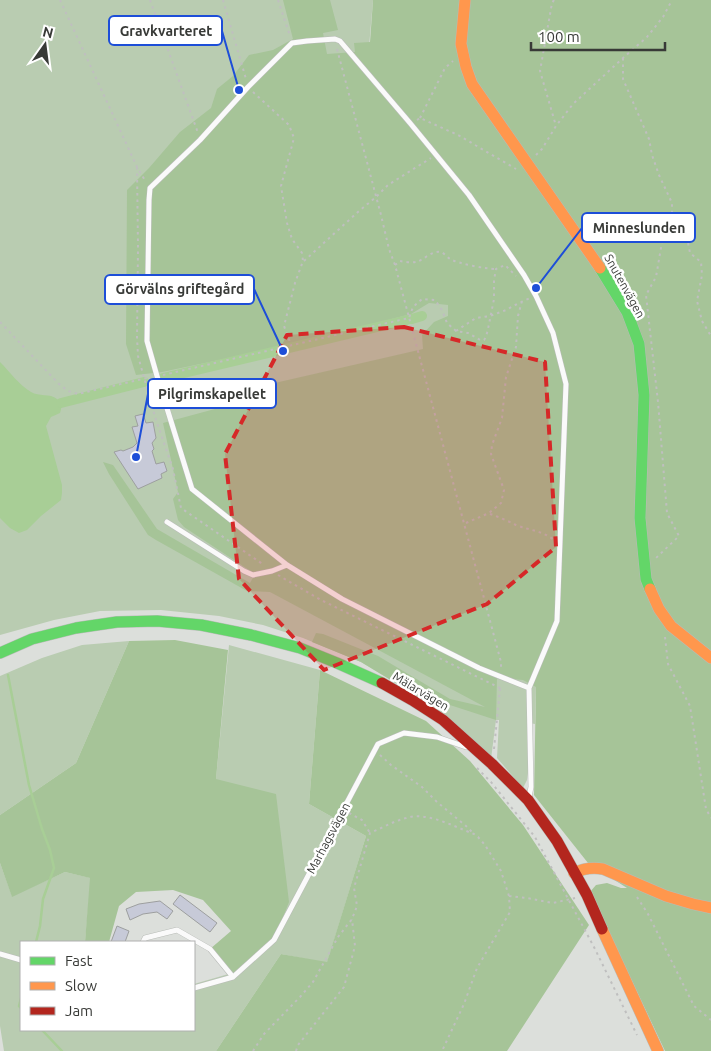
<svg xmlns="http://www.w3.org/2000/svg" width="711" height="1051" font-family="Ubuntu,sans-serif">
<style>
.green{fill:#b9ccb1}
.forest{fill:#a6c498}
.water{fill:#a8ce96}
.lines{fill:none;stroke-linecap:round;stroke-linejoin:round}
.stream{stroke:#a8ce96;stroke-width:2.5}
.canal{stroke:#a8ce96;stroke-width:10}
.building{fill:#c7cad8;stroke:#9d9f9f}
.lane-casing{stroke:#b9bcb8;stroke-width:6}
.fast-casing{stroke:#b9bcb8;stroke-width:12}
.slow-casing{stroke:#b9bcb8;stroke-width:12}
.jam-casing{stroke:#b9bcb8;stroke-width:12}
.path{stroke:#bfbfbf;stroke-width:2;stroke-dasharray:2.5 4;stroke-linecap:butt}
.lane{stroke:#fafafa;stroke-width:5}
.fast{stroke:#63d668;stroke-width:11}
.slow{stroke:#ff974d;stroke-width:11}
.jam{stroke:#b3261e;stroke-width:11}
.marked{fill:#d62828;fill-opacity:0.2;stroke:#d62828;stroke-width:4;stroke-dasharray:10 6;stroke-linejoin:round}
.labels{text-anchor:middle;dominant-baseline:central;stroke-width:5;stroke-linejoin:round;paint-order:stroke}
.street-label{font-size:12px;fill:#383a37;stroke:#fff}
.leader{fill:none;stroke:#1d4ed8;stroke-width:2}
.callout-dot{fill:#1d4ed8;stroke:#fff;stroke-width:2}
.callout{fill:#fff;stroke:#1d4ed8;stroke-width:2}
.callout-label{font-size:14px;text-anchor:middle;font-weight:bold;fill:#383a37}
</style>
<rect width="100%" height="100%" fill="#dcdfdb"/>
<path class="green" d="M0,0H373L368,59L490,199L536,687L535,724L529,723L528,773L527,780L523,788L497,758L499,720H496L491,759L414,694L361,662L303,638L263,625L219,616L161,610L100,611L54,620L0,635Z
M129,641L76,763L0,815V676L42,658L82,645Z
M229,645L320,670L309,804L366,836L327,963L281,954L216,1051H4L0,1026V863L12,896L65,872L91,878L85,942H21V1030H194V984L232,973L272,936L216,779Z"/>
<path class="forest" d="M283,0H330L338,30L323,33L327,54L355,52L354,43L370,42L373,0H711V1051H665L590,892L596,885L607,883L621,888H627L588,863L534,795L536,687L523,680L497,678L496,720L453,706L414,694L361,662L312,642L316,633L323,634L378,656L450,699L485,707L270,592L247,591L156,540L148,535L109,474L103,462L113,465L157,529L250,583L255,574L184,527L178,520L173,499L178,492L163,423L237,403L236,392L423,349L422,335L434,322L448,316V305L429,303L411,314L291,345L162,372L136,375L126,344L127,190L149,168L180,132L211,108L217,89L233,76L249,55L273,50L293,39Z
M175,640L228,650L216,779L276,794L289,902L274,940L233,977L210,949L231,931L203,900L173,890L136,892L119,906L109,942H85L90,878L65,872L12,897L0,863V815L76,763L129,641Z
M320,670L426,721L470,761L523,825L589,925L507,1051H216L281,954L327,962L366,836L309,804Z"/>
<path class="water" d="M0,362C10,372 19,385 31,392C39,397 50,393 57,399C62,403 62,407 60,413L51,417L46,426L62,485V493L61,500L41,516L27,530L19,533L10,528L0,518Z"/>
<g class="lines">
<path class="stream" d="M8,675L29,785L42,829L50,850L54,868L43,899L40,926L36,942
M21,998L19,1006L21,1008
M42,1030L62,1051"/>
<path class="canal" d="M412,319L422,316
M163,378L407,320
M61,403L144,382"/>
</g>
<path class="building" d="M143,414L146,423L153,422L156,438L152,443L154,449L152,451L156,464L164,462L167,471L161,474L162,478L138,489L114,452L121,450L123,451L133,447L137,443L132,427L138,426L135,416Z
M180,895L217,923L210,932L173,904Z
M160,901L173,911L167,919L157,912L143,914L130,920L126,909L139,904Z
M117,926L129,931L125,942H111Z"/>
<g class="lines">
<g class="lane-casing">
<path id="lane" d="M167,522L244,571L253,575L272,571L287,565
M529,797L531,787L529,688L557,621L566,384L553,333L536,296L524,275L469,195L410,123L340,41L335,39L307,41L292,43L248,87L200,140L150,188L149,200L147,341L157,376L192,489L287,565L342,599L479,668L529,688
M143,942L145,938L177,930L210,949L233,977
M0,954L21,960
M194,988L233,977L274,940L378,744L404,733L437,737L466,747"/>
</g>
<g class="fast-casing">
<path id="fast" d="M600,268L627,312L639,344L644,395L640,518L646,579L650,589
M0,653L32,639L76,628L117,622L157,621L201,625L251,635L300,648L337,663L382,683"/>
</g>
<g class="slow-casing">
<path id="slow" d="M465,0L461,44L466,67L472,84L600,268
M650,589L659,609L671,626L711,658
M574,873C584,868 592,867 603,869L666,896L693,904L711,908
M602,929L658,1051"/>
</g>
<g class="jam-casing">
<path id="jam" d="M382,683L412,700L443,720L492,764L528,800L557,841L587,895L602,929"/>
</g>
<path class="path" d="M60,0L137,167L146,182
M150,0L198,133
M223,0L246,79
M278,0L290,36
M554,0L552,3L540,71L556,126
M337,49L381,215L389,249L395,265L501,662V670
M623,58V79L649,139L652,155L659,175L672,203V224L662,242L656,277L646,295L658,402L667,513L679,536L655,559
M253,92L289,125L294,138L281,186L287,223L292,239L302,253L303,261L295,283L284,326L291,345
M420,118L445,68L453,61
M417,120L420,118L458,135L516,169
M536,155L542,149L556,126L573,104L623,58L647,37L663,17L672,0
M137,167L138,248L137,337L138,356L156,420L173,469L181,508L264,565
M672,224L687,237L690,253L701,262L702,275L697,301L702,321L711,336
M304,261L359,211L376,197L388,185L431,158
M395,265L400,261C405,262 411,263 416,262C424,260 432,250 441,252C444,253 447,257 450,259C459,264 487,269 496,269
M0,322L59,384L68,391L78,394L151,377
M456,331L465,325L476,318L490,316L506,310L517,304L530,298
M163,375L409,318L413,307L422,299L435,300L442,310L447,323L456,331L468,333L480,340H484L486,337L488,329L494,299V280L496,269L505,265L516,276
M490,514C499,517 508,521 516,525C531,531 541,530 554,540
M466,523L489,513L501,503L504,490L491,454L492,445L502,418L506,377L516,347L518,316L522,301
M278,575L321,600L500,688V685
M665,637L668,664L690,706L706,809L711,818
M494,749L500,689
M380,755L391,765L422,787L437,802L466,826L472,832
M477,768L491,782L535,837L595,949L637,1035
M349,813L362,820L370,833
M509,896L527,898L553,903L575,898
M637,897L648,914L694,1006L711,1020
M253,1051L264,1034L300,997L313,982L338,937L352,919L357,906L354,888L370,833C382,828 394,821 406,818C426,811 455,827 474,834L478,837L485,845L501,871L509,896L510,912L477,968L464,1004L442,1051
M296,1051L298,1045L344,987L355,946L352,919"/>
<use href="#lane" class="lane"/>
<use href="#fast" class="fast"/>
<use href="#slow" class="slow"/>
<use href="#jam" class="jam"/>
</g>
<path class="marked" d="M404,327L545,362L556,547L487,604L324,670L239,579L225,454L287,335Z"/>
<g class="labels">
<g class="street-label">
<text transform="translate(625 286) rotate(61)">Snutenvägen</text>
<text transform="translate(421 691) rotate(31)">Mälarvägen</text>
<text transform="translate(328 838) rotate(-62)">Marhagsvägen</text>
</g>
</g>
<path class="leader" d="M239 90L222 31M536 288L582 228M283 351L254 289M136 457L148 394"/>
<g class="callout-dot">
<circle cx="239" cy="90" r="5"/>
<circle cx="536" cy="288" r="5"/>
<circle cx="283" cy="351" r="5"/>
<circle cx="136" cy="457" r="5"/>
</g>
<g class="callout">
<rect x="109" y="16" width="113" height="29" rx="5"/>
<rect x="582" y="213" width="113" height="29" rx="5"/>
<rect x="105" y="275" width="149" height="29" rx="5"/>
<rect x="148" y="379" width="128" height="29" rx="5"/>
</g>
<g class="callout-label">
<text x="166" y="36">Gravkvarteret</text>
<text x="639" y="233">Minneslunden</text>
<text x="180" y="294">Görvälns griftegård</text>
<text x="212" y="399">Pilgrimskapellet</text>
</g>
<rect x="20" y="941" width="175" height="90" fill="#ffffff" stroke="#afb0af"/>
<rect x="30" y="957" width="25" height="8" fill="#63d668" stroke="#afb0af"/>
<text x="65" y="966" font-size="15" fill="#383a37">Fast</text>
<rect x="30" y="982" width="25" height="8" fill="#ff974d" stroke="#afb0af"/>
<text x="65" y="991" font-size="15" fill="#383a37">Slow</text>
<rect x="30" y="1007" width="25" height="8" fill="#b3261e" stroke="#afb0af"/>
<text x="65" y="1016" font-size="15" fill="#383a37">Jam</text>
<g transform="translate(45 45) rotate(14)" stroke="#ffffff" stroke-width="4" paint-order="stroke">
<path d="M0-4L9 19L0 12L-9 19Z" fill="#383a37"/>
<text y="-8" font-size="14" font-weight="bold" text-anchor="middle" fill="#383a37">N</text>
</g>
<path d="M531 42v8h134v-8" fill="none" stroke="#383a37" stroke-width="2.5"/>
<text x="538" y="42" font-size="15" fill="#383a37" stroke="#ffffff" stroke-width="4" paint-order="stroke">100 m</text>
</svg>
